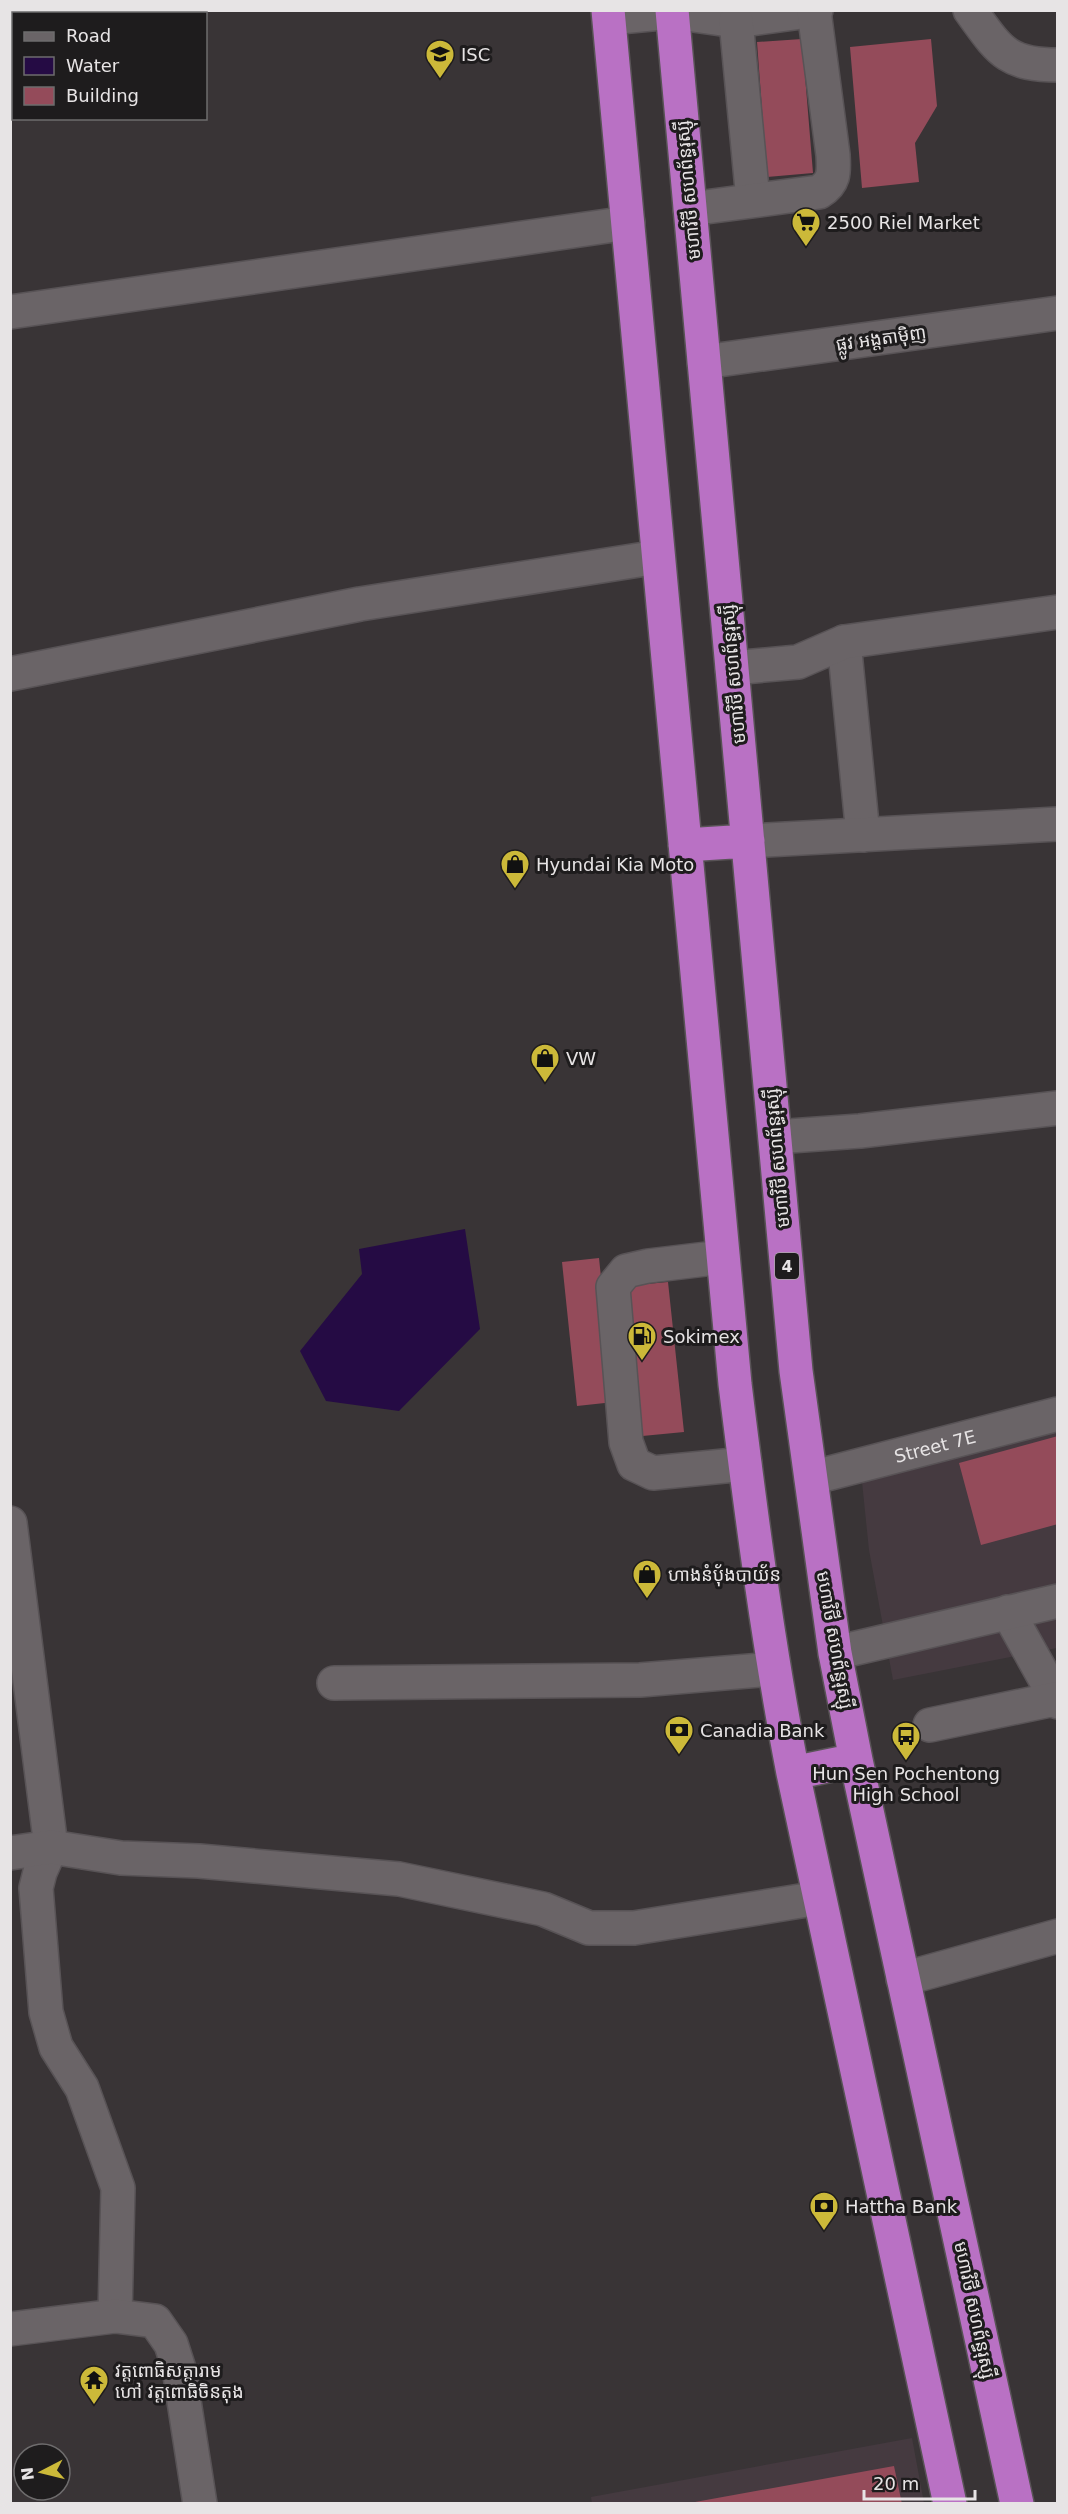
<svg xmlns="http://www.w3.org/2000/svg" width="1068" height="2514" font-family="'DejaVu Sans','Noto Sans Khmer',sans-serif">
<style>
.built{fill:#453a40}
.water{fill:#250b44}
.building{fill:#944b5a}
.lines{fill:none;stroke-linecap:round;stroke-linejoin:round}
.minor-casing{stroke:#585356;stroke-width:36}
.highway-casing{stroke:#585356;stroke-width:36}
.minor{stroke:#6a6467;stroke-width:33}
.highway{stroke:#b971c4;stroke-width:33}
.labels{text-anchor:middle;dominant-baseline:central;stroke-width:6;stroke-linejoin:round;paint-order:stroke}
.shield{fill:#1e1c1d;stroke:#aba8a9;stroke-width:1.5}
.shield-label{font-size:16px;font-weight:bold;fill:#e7e4e5}
.poi-label{font-size:18px;fill:#e7e4e5;stroke:#1e1c1d;text-anchor:start}
.street-label{font-size:18px;fill:#e7e4e5;stroke:#1e1c1d}
</style>
<rect width="100%" height="100%" fill="#393436"/>
<path class="built" d="M1057,1424V1648L893,1680L869,1550L861,1472Z
M912,2438L924,2503L592,2504L591,2497Z"/>
<path class="water" d="M465,1229L480,1329L399,1411L326,1401L300,1351L362,1274L359,1249Z"/>
<path class="building" d="M802,39L813,173L767,177L757,42Z
M931,39L937,106L915,143L919,182L862,188L850,47Z
M599,1258L614,1402L577,1406L562,1262Z
M668,1282L684,1432L632,1437L615,1287Z
M1058,1436V1524L981,1545L959,1463Z
M894,2466L902,2504H695V2502Z"/>
<g class="lines">
<g class="minor-casing">
<g id="minor">
<path d="M970,10C999,50 1006,65 1058,65"/>
<path d="M609,18L672,12L736,21L816,10"/>
<path d="M736,21L753,200"/>
<path d="M690,209L819,192C835,182 834,172 833,155L814,11"/>
<path d="M10,312L628,223"/>
<path d="M704,362L1058,313"/>
<path d="M844,642L863,835"/>
<path d="M732,668L798,662L844,642L1058,612"/>
<path d="M10,674L360,604L658,557"/>
<path d="M748,841L1058,824"/>
<path d="M775,1137L860,1131L1058,1108"/>
<path d="M723,1257L648,1266L626,1271L613,1287L626,1442L634,1464L653,1473L745,1464"/>
<path id="s1" d="M811,1478L1058,1414"/>
<path d="M10,1523L51,1847L40,1872L36,1888L46,2012L56,2047L82,2088L118,2188L115,2316"/>
<path d="M1008,1612L1058,1702"/>
<path d="M835,1653L1058,1601"/>
<path d="M334,1683L640,1680L773,1669"/>
<path d="M930,1725L1055,1699"/>
<path d="M10,1853L51,1847L121,1858L199,1861L399,1879L543,1909L589,1928H634L819,1898"/>
<path d="M903,1979L1058,1936"/>
<path d="M10,2329L115,2316L155,2321L171,2344L179,2369L200,2504"/>
</g>
</g>
<g class="highway-casing">
<path id="highway" d="M608,10L735,1384C751,1514 768,1644 793,1773L950,2504
M672,10L796,1371L835,1653L856,1760L1017,2504
M685,845L748,841
M793,1773L856,1760"/>
</g>
<use href="#minor" class="minor"/>
<use href="#highway" class="highway"/>
</g>
<defs>
<g id="school-pin" transform="scale(1.5)"><path d="M0 17L-7.5 6A9.5 9.5 0 1 1 7.5 6Z" fill="#ccb939" stroke="#1e1c1d"/><path d="M0-5L7-2L0 1L-7-2ZM-4 1L0 2.5L4 1V4Q0 6-4 4Z" fill="#111"/></g>
<g id="supermarket-pin" transform="scale(1.5)"><path d="M0 17L-7.5 6A9.5 9.5 0 1 1 7.5 6Z" fill="#ccb939" stroke="#1e1c1d"/><path d="M-6-5.5h2.5l.6 2H6L4.5 2H-2.5L-4.4-4H-6ZM-1.5 3.2a1.3 1.3 0 1 0 .1 0ZM3 3.2a1.3 1.3 0 1 0 .1 0Z" fill="#111"/></g>
<g id="shop-pin" transform="scale(1.5)"><path d="M0 17L-7.5 6A9.5 9.5 0 1 1 7.5 6Z" fill="#ccb939" stroke="#1e1c1d"/><path d="M-5-2.5h2.3a2.7 3.5 0 0 1 5.4 0H5L5.5 6h-11ZM-1.5-2.5h3a1.5 2.3 0 0 0-3 0Z" fill="#111"/></g>
<g id="fuel-pin" transform="scale(1.5)"><path d="M0 17L-7.5 6A9.5 9.5 0 1 1 7.5 6Z" fill="#ccb939" stroke="#1e1c1d"/><path d="M-5.5-6h7V0h2V4h1.3V-2.5L3-4.5l.8-.8L6-3V5H2.5V1h-1V6h-7ZM-4.2-4.7v3.2H.2V-4.7Z" fill="#111"/></g>
<g id="bank-pin" transform="scale(1.5)"><path d="M0 17L-7.5 6A9.5 9.5 0 1 1 7.5 6Z" fill="#ccb939" stroke="#1e1c1d"/><path d="M-6-4H6V4H-6ZM0-2.3a2.3 2.3 0 1 0 0 4.6a2.3 2.3 0 1 0 0-4.6Z" fill="#111"/></g>
<g id="bus-pin" transform="scale(1.5)"><path d="M0 17L-7.5 6A9.5 9.5 0 1 1 7.5 6Z" fill="#ccb939" stroke="#1e1c1d"/><path d="M-5-6H5V4H4V6H2V4H-2V6H-4V4H-5ZM-3.5-4V0h7V-4ZM-3.5 1.2v1.5H-2V1.2ZM2 1.2v1.5H3.5V1.2Z" fill="#111"/></g>
<g id="temple-pin" transform="scale(1.5)"><path d="M0 17L-7.5 6A9.5 9.5 0 1 1 7.5 6Z" fill="#ccb939" stroke="#1e1c1d"/><path d="M0-6L5-2H3V0L6.5 2.5H4V6H1.5V3h-3V6H-4V2.5H-6.5L-3 0V-2H-5Z" fill="#111"/></g>
</defs>
<g fill-rule="evenodd">
<use href="#school-pin" x="440" y="54"/>
<use href="#supermarket-pin" x="806" y="222"/>
<use href="#shop-pin" x="515" y="864"/>
<use href="#shop-pin" x="545" y="1058"/>
<use href="#fuel-pin" x="642" y="1336"/>
<use href="#shop-pin" x="647" y="1574"/>
<use href="#bank-pin" x="679" y="1730"/>
<use href="#bus-pin" x="906" y="1736"/>
<use href="#bank-pin" x="824" y="2206"/>
<use href="#temple-pin" x="94" y="2380"/>
</g>
<g class="labels">
<rect class="shield" x="775" y="1253" width="24" height="26" rx="4.5"/>
<g class="shield-label">
<text x="787" y="1266">4</text>
</g>
<g class="poi-label">
<text x="461" y="54">ISC</text>
<text x="827" y="222">2500 Riel Market</text>
<text x="536" y="864">Hyundai Kia Moto</text>
<text x="566" y="1058">VW</text>
<text x="663" y="1336">Sokimex</text>
<text x="668" y="1574">ហាងនំបុ័ងបាយ័ន</text>
<text x="700" y="1730">Canadia Bank</text>
<text x="906" y="1773" text-anchor="middle">Hun Sen Pochentong<tspan x="906" dy="21">High School</tspan></text>
<text x="845" y="2206">Hattha Bank</text>
<text x="115" y="2370">វត្តពោធិសត្តារាម<tspan x="115" dy="21">ហៅ វត្តពោធិចិនតុង</tspan></text>
</g>
<g class="street-label">
<text transform="translate(688 190) rotate(-95)">មហាវិថី សហព័ន្ធរុស្ស៊ី</text>
<text transform="translate(881 338) rotate(-8)">ផ្លូវ អង្តតាម៉ិញ</text>
<text transform="translate(733 674) rotate(-95)">មហាវិថី សហព័ន្ធរុស្ស៊ី</text>
<text transform="translate(777 1158) rotate(-95)">មហាវិថី សហព័ន្ធរុស្ស៊ី</text>
<text stroke="none"><textPath href="#s1" startOffset="128">Street 7E</textPath></text>
<text transform="translate(835 1640) rotate(80)">មហាវិថី សហព័ន្ធរុស្ស៊ី</text>
<text transform="translate(975 2310) rotate(78)">មហាវិថី សហព័ន្ធរុស្ស៊ី</text>
</g>
</g>
<rect width="1068" height="2514" fill="none" stroke="#e7e4e5" stroke-width="24"/>
<rect x="12" y="12" width="195" height="108" fill="#1e1c1d" stroke="#6e6c6d" stroke-width="1.5"/>
<rect x="24" y="32" width="30" height="9" fill="#6a6467" stroke="#6e6c6d" stroke-width="1.5"/>
<text x="66" y="42" font-size="18" fill="#e7e4e5">Road</text>
<rect x="24" y="57" width="30" height="18" fill="#250b44" stroke="#6e6c6d" stroke-width="1.5"/>
<text x="66" y="72" font-size="18" fill="#e7e4e5">Water</text>
<rect x="24" y="87" width="30" height="18" fill="#944b5a" stroke="#6e6c6d" stroke-width="1.5"/>
<text x="66" y="102" font-size="18" fill="#e7e4e5">Building</text>
<g transform="translate(42 2472) rotate(263)"><circle r="28" fill="#1e1c1d" stroke="#6e6c6d" stroke-width="1.5"/>
<path d="M0-4.5L10 22L0 15L-10 22Z" fill="#ccb939"/>
<text y="-9" font-size="16" font-weight="bold" text-anchor="middle" fill="#e7e4e5">N</text>
</g>
<path d="M864 2490v9h111v-9" fill="none" stroke="#e7e4e5" stroke-width="3"/>
<text x="873" y="2490" font-size="18" fill="#e7e4e5" stroke="#1e1c1d" stroke-width="4.5" paint-order="stroke">20 m</text>
</svg>
